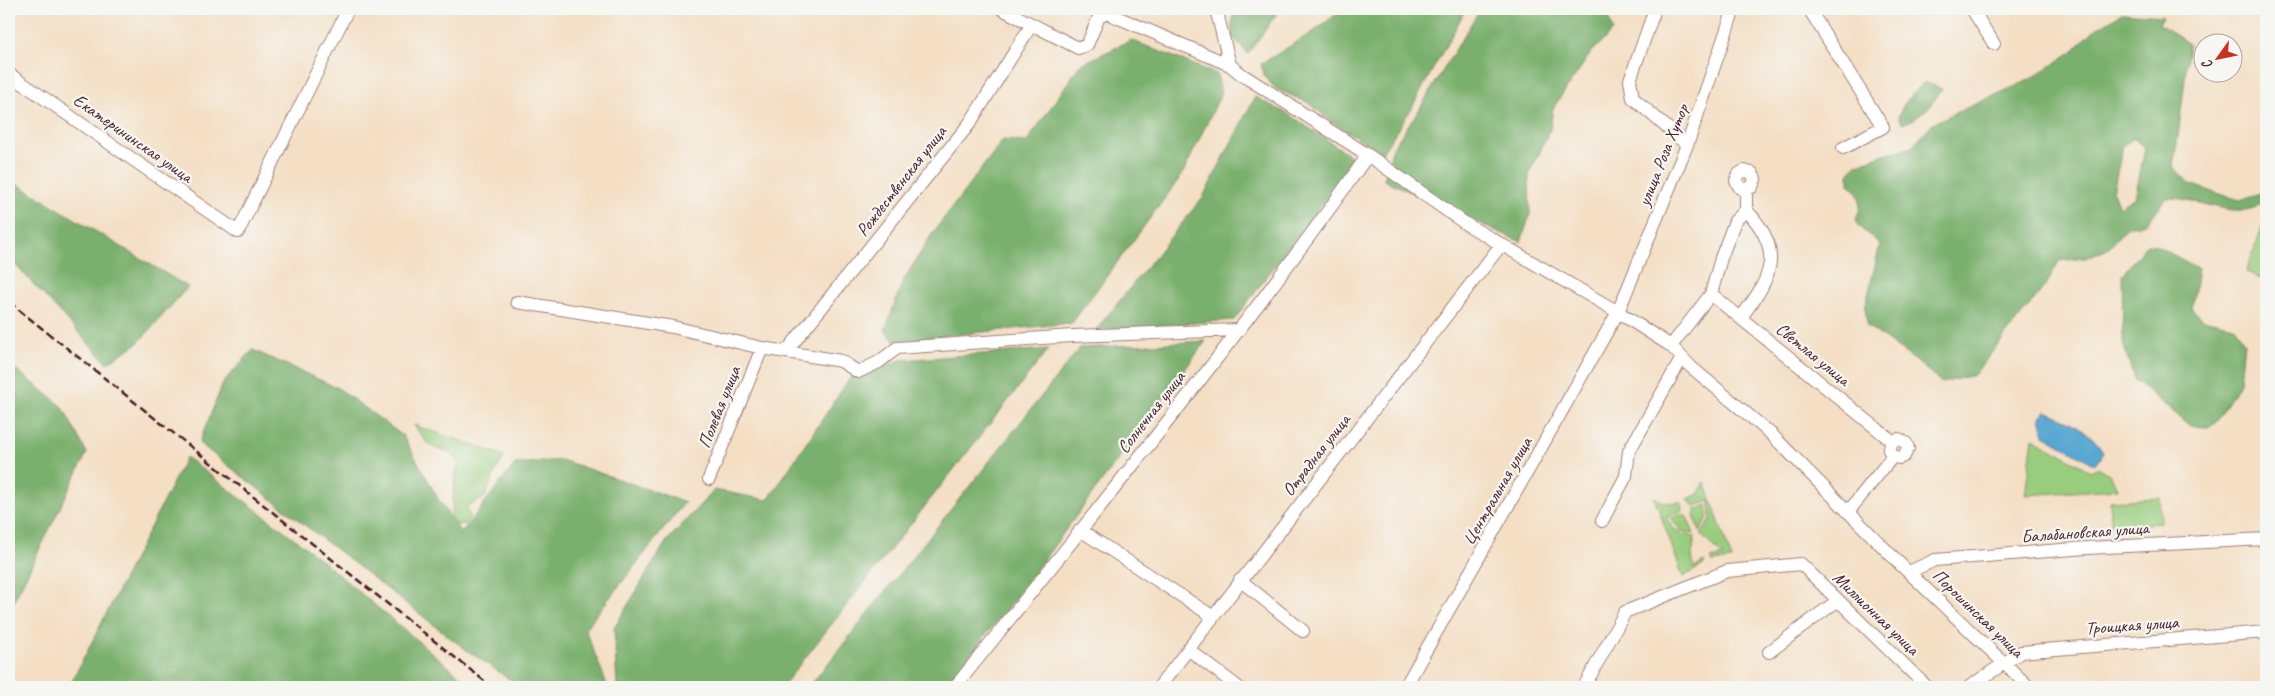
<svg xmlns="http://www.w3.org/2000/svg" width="2275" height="696" font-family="Caveat,sans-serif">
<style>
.green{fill:#99cd7e;stroke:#727654}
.forest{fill:#7ab06d;stroke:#62684c;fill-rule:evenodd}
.water{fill:#59a7d2;stroke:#52637e}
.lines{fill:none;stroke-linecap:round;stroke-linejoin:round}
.minor-casing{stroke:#9f7f78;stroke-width:14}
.minor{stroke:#fff;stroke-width:12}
.rail{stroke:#4a1f2b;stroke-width:2.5;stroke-dasharray:8 4;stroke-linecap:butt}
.labels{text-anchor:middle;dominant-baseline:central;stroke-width:4.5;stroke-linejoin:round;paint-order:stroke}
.street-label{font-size:18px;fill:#4a1f2b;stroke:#f6f6f2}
</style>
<rect width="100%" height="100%" fill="#f6f6f2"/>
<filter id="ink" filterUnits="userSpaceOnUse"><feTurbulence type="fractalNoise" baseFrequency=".02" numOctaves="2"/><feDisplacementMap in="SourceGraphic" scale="10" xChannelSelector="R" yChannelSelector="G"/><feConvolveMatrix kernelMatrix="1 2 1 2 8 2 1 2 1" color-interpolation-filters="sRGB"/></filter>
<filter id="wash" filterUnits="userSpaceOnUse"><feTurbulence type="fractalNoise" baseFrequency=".0096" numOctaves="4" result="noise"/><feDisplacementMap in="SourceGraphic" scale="20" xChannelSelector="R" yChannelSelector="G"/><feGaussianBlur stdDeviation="1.12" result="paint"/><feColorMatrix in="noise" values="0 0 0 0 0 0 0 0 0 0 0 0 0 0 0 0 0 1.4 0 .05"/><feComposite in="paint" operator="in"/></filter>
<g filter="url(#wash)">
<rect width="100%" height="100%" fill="#f4dfc5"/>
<path class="green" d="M2266,216V280L2246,272Z
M414,425L505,456L496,470L485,497L466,507L470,517L466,524L457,525L451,519C453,500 454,482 458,464C450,446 441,454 429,444C423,440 419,431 414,425Z
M2033,438L2090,471L2097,468L2111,475L2117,489L2025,495Z
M1705,482L1732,560L1712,562L1711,559L1723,556L1701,535L1711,519L1710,501L1694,506L1688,499L1698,494Z
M1654,497L1665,503L1681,502L1682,511L1666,518C1673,530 1681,535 1695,537L1692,556L1694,568L1704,562L1705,564L1683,577Z
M2160,498L2161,523L2111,526L2110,501Z
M1707,505L1708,517L1700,532L1694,515L1695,510Z
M1683,514L1687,517L1694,534L1682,531L1670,519Z"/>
<path class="forest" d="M1234,9H1280L1248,54L1231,35Z
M1343,9H1466L1411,109L1382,153L1332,122L1309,103L1276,89L1265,78L1261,64L1316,30Z
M1480,9H1606L1613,31L1591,53L1553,108L1550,130L1529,175L1530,215L1521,242L1384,180L1393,147L1419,110Z
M2122,13L2163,16L2159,24L2189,44L2178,137L2173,166L2190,184L2222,195L2240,200L2266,191V200C2242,225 2198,196 2165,198C2153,215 2151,226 2128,226L2106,250L2085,258L2059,261L2048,282L1974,375L1942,383L1916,361L1867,326L1865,308L1880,244L1859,227L1856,218C1863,205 1861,193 1849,184V174L1856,165L1884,154L1910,148L1933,123L2029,80L2072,52L2093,31ZM2134,138L2145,149L2135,197L2119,207L2113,192L2123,145Z
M1131,40L1217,74L1221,94L1182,175L1072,323L894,341L885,330L903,281L932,234L1003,140L1027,142L1080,65Z
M1924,82L1942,89C1934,102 1918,122 1902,123L1898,117L1904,104Z
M1255,97L1288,114L1351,156L1339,181L1234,320L1096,330L1203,197Z
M9,179L188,287L138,343L107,363L9,258Z
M2147,244L2155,245L2198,268L2192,309L2203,319L2234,326L2244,342L2240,382L2217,421L2208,427L2190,426L2134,379L2123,343L2122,275Z
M1206,341L1010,605L944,687H809L1080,348Z
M1049,349L782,687H617L614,628L666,542L714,490L768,500L850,378L901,360Z
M253,350L338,388L403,436L439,500L461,533L515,464L562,460L685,502L585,629L608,687H521L465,649L199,443L224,381Z
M9,364L62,406L87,453L9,611Z
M186,457L303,545L473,687H69Z"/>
<path class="water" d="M2046,411C2067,419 2093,432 2103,452L2101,458L2094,464L2044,435L2040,416Z"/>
</g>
<g filter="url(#ink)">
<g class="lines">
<g class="minor-casing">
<path id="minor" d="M1002,9L1078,48L1087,45L1099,17L1107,13L1230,65L1241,74L1368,155L1466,224L1618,312L1671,346L1691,367L1770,433L1902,566L2029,687
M1216,9L1230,65
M1655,9L1630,80L1633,98L1687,145
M1809,9L1883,127L1843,148
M1972,9L1994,44
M9,74L238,232L348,9
M1711,294L1892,441L1889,450L1893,456L1899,458L1904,456L1908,448L1906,443L1899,439L1892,441
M517,302L673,327L762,348L841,361L858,372L879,362L897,348L1072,336L1238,330
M1741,317C1772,278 1785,250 1746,210
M1671,346L1711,294L1721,258L1735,221L1746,210V189L1752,187L1755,179L1752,173L1744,171L1739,174L1736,181L1740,188L1746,189
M786,352L970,123L1032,24
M709,479L762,348
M1848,512L1893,456
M1602,521L1626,476L1629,451L1682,358
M1080,530L1212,616
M1909,572L1935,560L2087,548L2266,539
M1240,580L1303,631
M1188,649L1238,687
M1769,652L1837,601
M955,687C1095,512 1239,338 1368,155
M1159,687L1501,245
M1405,687L1618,312L1687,145L1734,9
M1584,687L1625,612L1727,571L1801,564L1927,687
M1969,687L2021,652L2266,632"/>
</g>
<use href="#minor" class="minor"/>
<path class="rail" d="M9,302L492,687"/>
</g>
</g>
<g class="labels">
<g class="street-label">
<text transform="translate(133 138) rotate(35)">Екатерининская улица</text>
<text transform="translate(1663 155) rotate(-68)">улица Роза Хутор</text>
<text transform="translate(901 181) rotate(-52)">Рождественская улица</text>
<text transform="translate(1813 354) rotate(39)">Светлая улица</text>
<text transform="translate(719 407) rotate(-68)">Полевая улица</text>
<text transform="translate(1151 412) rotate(-52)">Солнечная улица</text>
<text transform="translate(1316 455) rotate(-52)">Отрадная улица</text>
<text transform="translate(1497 491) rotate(-60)">Центральная улица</text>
<text transform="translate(2085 532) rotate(-4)">Балабановская улица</text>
<text transform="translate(1876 613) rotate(44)">Миллионная улица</text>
<text transform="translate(1978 613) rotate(44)">Порошинская улица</text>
<text transform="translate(2132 625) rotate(-4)">Троицкая улица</text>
</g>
</g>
<rect width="2275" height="696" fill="none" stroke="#f6f6f2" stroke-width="30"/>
<g transform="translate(2218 58) rotate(237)"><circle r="24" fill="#f6f6f2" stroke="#b1a0a2"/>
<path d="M0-4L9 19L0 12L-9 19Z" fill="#c8321e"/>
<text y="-8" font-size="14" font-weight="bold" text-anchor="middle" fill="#4a1f2b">С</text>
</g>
</svg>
